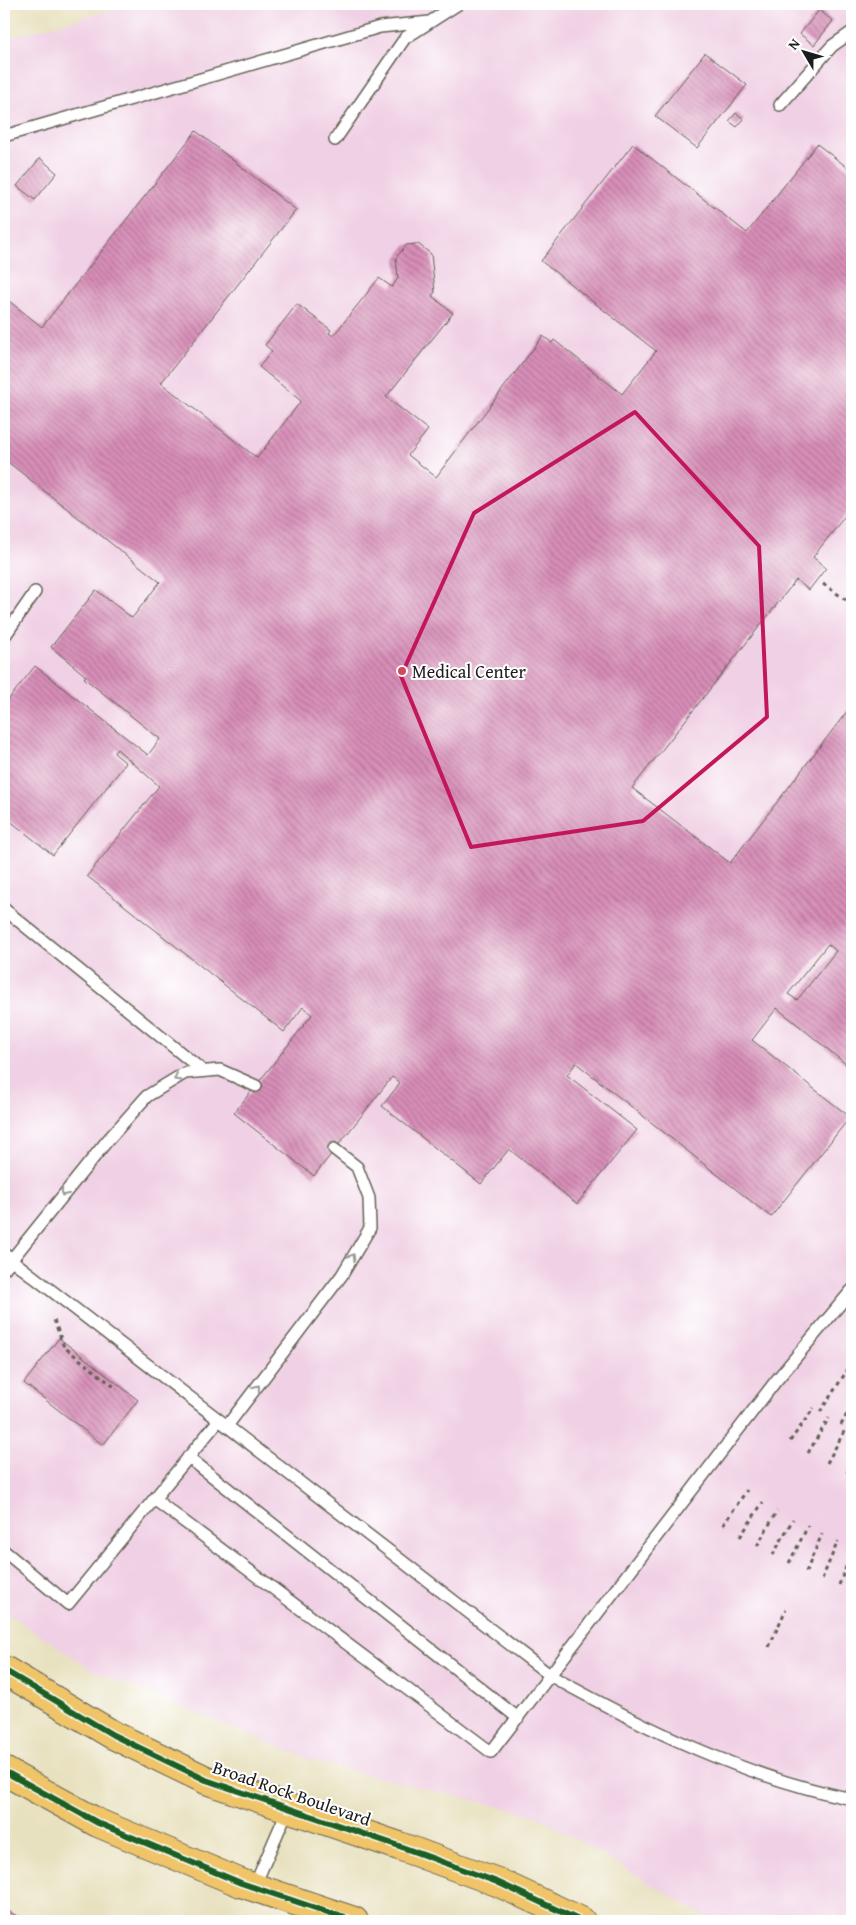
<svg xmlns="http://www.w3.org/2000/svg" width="856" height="1925" font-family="'Gentium Book Plus',serif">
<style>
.built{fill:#f0d0e4}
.building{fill:url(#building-back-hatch);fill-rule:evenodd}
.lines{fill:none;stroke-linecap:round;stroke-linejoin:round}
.service-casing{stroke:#636155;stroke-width:14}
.primary-casing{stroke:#636155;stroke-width:30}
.path{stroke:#636155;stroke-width:3;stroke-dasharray:4 4;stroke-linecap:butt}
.service{stroke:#fff;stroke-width:11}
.primary{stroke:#f0c469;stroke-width:28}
.cycleway-casing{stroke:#fff;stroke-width:9}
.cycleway{stroke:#1b5e20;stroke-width:6}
.oneway{stroke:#999}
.marked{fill:none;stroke:#c2185b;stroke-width:4;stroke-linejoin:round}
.poi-dot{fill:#d1495b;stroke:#fff;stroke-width:2}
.labels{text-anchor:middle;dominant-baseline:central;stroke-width:4;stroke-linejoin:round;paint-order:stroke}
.poi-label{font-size:18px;fill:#1c1c1c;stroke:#fff;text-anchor:start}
.street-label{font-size:18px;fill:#1c1c1c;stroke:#fff}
</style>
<defs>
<pattern id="building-back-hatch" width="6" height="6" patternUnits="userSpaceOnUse" patternTransform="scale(1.25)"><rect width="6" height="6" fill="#d88eb8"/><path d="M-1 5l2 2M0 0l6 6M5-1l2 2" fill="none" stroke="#ae7395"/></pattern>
</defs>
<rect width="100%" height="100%" fill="#fff"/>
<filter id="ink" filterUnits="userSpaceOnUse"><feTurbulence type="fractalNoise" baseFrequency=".02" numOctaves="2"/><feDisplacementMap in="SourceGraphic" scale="10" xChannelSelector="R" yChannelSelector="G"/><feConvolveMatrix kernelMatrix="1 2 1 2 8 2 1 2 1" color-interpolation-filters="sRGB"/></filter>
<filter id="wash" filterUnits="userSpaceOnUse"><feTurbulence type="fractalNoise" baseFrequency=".0096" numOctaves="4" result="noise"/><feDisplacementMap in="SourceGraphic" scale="20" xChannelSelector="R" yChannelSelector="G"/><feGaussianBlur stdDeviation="1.12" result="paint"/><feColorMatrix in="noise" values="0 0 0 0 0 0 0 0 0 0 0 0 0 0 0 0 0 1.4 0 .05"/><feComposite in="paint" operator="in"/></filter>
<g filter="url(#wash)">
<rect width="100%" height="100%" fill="#e8e1bf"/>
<path class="built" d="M134,4H852V1921H713L537,1816L316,1762L94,1671L4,1611V39Z"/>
<g id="blocks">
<path class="building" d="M819,10L833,21L814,45L800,34Z
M705,53L747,85L697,148L655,116Z
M736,113L744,119L737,127L729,121Z
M196,131L296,210L161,383L257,458L301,401L259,367L272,351L265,345L297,304L331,330L329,333L333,336L379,278L392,287L398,278L396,258L406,245L418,244L431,254L435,292L432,296L453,313L386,397L428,430L408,455L436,477L543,336L552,343L554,340L622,394L656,351L541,261L633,144L747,233L817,144L852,171V507L813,557L826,568L809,590L796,580L632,788L730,863L852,705V1069L777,1008L752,1040L850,1117L771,1217L576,1063L567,1075L637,1130L577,1204L509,1149L481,1184L382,1106L400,1083L392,1077L314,1176L234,1113L312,1015L303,1007L284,1032L87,876L159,786L117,749L114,753L126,763L53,855L4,816V705L35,666L148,755L160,739L84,678L86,676L51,647L96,590L132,618L160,582L4,459V297L42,327ZM828,944L836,951L797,1000L788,994Z
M40,158L57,173L35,200L17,186Z
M59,1338L138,1400L103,1445L24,1383Z
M5,1910L27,1921H4Z"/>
</g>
</g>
<g filter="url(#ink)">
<use href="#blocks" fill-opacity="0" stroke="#636155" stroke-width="1"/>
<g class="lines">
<g class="service-casing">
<path id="service" d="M780,105L832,46L852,32
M4,136L380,27L430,22
M335,140L405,38L458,4
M4,637L35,592
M4,909L203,1071
M4,1254L551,1676C646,1729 745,1777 852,1799
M4,1269L107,1141L147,1096L185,1073L220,1070L256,1086
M227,1426L342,1275L370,1228L369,1198L357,1167L334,1149
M188,1457L518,1718
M154,1499L491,1752L775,1382L852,1290
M4,1551L68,1604L219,1420
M254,1887L288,1809"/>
</g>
<g class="primary-casing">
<path id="primary" d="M4,1670L113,1735L206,1780L399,1846L497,1882L581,1921
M4,1771L98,1823L241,1883L354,1921"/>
</g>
<path class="path" d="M823,584L852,604
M54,1320L64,1347L117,1389
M820,1412L852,1363
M841,1425L852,1405
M790,1441L814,1408
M808,1453L829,1418
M827,1463L846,1428
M847,1473L852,1461
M723,1525L747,1490
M740,1537L763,1502
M757,1546L777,1511
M773,1555L793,1519
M789,1563L808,1526
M806,1572L822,1534
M822,1579L838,1541
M839,1585L852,1552
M769,1647L786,1609"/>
<use href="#service" class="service"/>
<use href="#primary" class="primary"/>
<g class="cycleway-casing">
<path id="cycleway" d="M4,1670L113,1735L206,1780L399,1846L497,1882L581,1921
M4,1771L98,1823L241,1883L354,1921"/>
</g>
<use href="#cycleway" class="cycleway"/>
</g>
<defs><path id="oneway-chevron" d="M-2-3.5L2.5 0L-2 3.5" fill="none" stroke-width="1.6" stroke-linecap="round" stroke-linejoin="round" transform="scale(1.25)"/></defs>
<g class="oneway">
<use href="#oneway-chevron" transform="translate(177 1078) rotate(150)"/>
<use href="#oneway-chevron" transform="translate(64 1193) rotate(129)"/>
<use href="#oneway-chevron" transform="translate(352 1257) rotate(-59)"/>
<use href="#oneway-chevron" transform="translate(257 1388) rotate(-52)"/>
</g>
</g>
<path class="marked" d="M635,412L759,546L767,717L643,821L471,847L401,676L474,513Z"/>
<circle class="poi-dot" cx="402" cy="671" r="5"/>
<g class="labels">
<g class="poi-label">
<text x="412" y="671">Medical Center</text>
</g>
<g class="street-label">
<text transform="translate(292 1793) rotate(19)">Broad Rock Boulevard</text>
</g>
</g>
<rect width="856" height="1925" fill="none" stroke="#fff" stroke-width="20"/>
<g transform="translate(804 52) rotate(308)" stroke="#ffffff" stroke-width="4" paint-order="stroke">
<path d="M0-4L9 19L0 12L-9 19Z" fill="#1c1c1c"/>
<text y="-8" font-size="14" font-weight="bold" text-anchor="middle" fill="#1c1c1c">N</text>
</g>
</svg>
